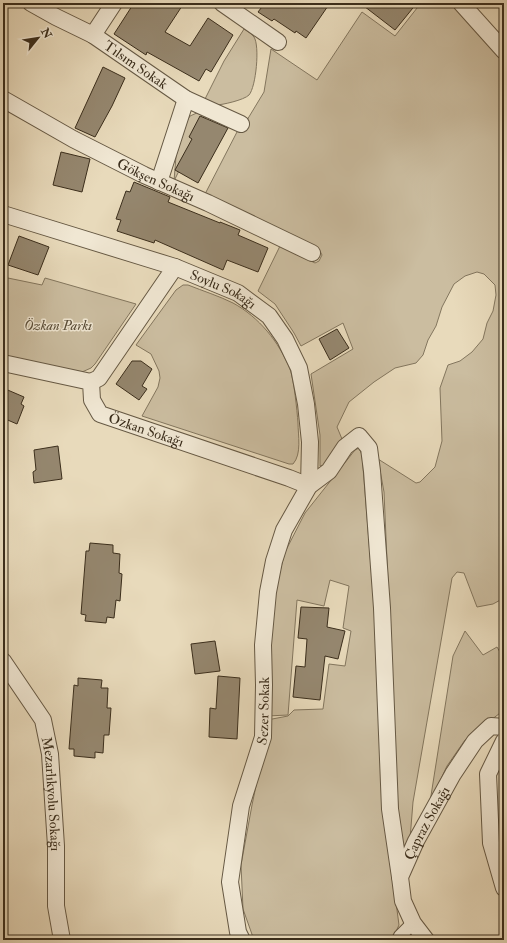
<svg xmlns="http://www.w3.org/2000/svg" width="507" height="943" font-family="'IM FELL Double Pica',serif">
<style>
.green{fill:#cbbda0;stroke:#83765e}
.building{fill:#95876f;stroke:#3b2e1c}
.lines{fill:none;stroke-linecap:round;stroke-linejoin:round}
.pedestrian-casing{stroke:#665944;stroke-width:14}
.minor-casing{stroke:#665944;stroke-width:18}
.pedestrian{stroke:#f0e7d3;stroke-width:12}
.minor{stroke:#f0e7d3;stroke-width:16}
.labels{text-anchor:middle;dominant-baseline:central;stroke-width:3;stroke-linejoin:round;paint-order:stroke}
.street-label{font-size:14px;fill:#3b2e1c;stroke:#f0e7d3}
.park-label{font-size:14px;font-style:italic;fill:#584b36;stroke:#f0e7d3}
</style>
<rect width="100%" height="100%" fill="#e8dabb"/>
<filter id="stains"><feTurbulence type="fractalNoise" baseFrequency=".005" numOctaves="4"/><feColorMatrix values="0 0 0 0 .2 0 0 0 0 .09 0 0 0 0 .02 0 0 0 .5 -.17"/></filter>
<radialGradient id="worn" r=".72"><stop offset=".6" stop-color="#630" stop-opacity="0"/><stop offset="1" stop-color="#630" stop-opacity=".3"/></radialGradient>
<path class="green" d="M421,3H451L504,63V598L493,604L477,607L464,573L457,572L452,578L413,802L410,839L404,846L400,830L398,810L384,492L378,459L416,483L420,482L435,467L442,441L440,388L448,365L460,361L472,352L483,339L487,323L493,311L496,295L495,285L484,274L477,272L465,276L454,284L442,307L436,326L428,340L423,355L416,363L395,368L374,382L349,402L337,427L342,439L332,452L326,465L320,466V435L311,374L353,349L343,323L301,346L294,333L275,304L258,291L280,246L315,263L319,261L322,255L320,251L204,196L238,130H241L264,92L271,49L317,80L362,12L395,36Z
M244,29C247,31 252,34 254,37C260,46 256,87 249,95C244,100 222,105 216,105C212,104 207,102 204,101L224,61Z
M199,112L207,114L174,181L176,156L187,121L190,116Z
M3,277L42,285L45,278L136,304L95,364L91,368L82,372L3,356Z
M183,285H188C203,291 219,296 233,303C259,317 279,342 290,369C294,380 297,410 298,423C298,435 302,454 293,464H289L142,416L158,387L160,378L159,371L151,354L136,345L176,290Z
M359,448L362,455L374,604L384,812L399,925L392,940H254L243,909L241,865L252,805L266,738L267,720L288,716L294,710L323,709L329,664L345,666L351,631L343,628L349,586L330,580L324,606L297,600L288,715L267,716L270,635L275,590L285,552L305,513L355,450Z
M465,631L483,655L497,647L504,659V710L465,740L447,766L430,802L453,656Z"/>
<path class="building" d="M134,3H184L165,32L190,46L208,18L233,35L211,72L206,69L199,81L147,52L146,55L114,34Z
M265,3H330L306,38L296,31L295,33L274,19L272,21L258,12Z
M360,3H417L395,30Z
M103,67L125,78L112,106L95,137L75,128Z
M200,116L228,128L198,183L175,170L192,139L189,137Z
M61,152L90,159L82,192L53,185Z
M134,182L170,197L168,202L220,223V222L240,230L238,235L268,248L258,272L227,260L223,270L155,240L154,243L117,231L121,220L116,219L126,191L130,192Z
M19,236L49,247L38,275L8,265Z
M337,329L349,348L330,360L319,339Z
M132,361H141L152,369L142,386L147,389L139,400L116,384Z
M3,388L24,397L21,404L24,406L17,424L3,418Z
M58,446L62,479L34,483L33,472L36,470L34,450Z
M90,543L113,545V553L120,554L119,573L122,574L120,601L116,600L114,618L107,617L106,623L85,621L86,615L81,614L86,551H89Z
M301,607L329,608L327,627L345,631L338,659L325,656L320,700L293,697L296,666L305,667L307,639L298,638Z
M215,641L220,671L195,674L191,644Z
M218,676L240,678L237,739L209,737L210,708L216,709Z
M78,678L102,680L101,688H108L107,708H111L109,735H104L103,753L95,752V758L74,756V749H69L74,685L78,686Z"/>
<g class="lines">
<g class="pedestrian-casing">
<path id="pedestrian" d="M398,940L400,936L413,923"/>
</g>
<g class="minor-casing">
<g id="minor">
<path id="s1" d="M31,3L56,17L93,35L186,99L241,124"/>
<path d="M222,3L278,42"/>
<path d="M461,3L504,51"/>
<path d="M93,35L114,3"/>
<path id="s2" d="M3,99L73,139L144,175L208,203L312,253"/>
<path d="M159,182L186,99"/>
<path id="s3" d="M3,214L175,267L238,293L269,316L285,339L299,368L306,404L310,442L309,486"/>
<path id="s4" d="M3,363L91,382L92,400L100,414L289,478L309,486"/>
<path d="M91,382L99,378L175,267"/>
<path id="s5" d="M3,661L43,720L50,754L56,846V906L62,940"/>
<path d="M504,741L488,774L491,843L504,888"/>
<path id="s6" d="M242,940L238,932L230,882L241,806L263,737L264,685L263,645L268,592L274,561L284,530L309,486L329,471L345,447L359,436L369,448L372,471L382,608L390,809L400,877"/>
<path id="s7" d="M426,940L413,923L403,901L400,877L416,841L453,774L475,741L491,726L504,727"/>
</g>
</g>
<use href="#pedestrian" class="pedestrian"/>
<use href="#minor" class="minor"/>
</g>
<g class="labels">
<g class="street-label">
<text stroke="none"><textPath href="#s1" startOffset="122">Tılsım Sokak</textPath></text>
<text stroke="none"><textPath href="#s2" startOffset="173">Gökşen Sokağı</textPath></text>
<text stroke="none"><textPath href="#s3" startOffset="233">Soylu Sokağı</textPath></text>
<text stroke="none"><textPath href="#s4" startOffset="173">Özkan Sokağı</textPath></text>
<text stroke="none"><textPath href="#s6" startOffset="235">Sezer Sokak</textPath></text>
<text stroke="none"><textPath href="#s5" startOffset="146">Mezarlıkyolu Sokağı</textPath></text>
<text stroke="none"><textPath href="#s7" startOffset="130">Çapraz Sokağı</textPath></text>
</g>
<g class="park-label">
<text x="58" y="325">Özkan Parkı</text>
</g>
</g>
<rect width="507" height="943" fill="none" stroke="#e8dabb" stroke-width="16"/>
<rect x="4" y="4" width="499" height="935" fill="none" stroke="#3b2e1c" stroke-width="2"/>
<rect x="8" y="8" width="491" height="927" fill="none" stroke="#3b2e1c"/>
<g transform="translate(38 38) rotate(60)" stroke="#f0e7d3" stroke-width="3" paint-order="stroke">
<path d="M0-3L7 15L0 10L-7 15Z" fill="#3b2e1c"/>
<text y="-6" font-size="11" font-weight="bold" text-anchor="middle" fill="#3b2e1c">N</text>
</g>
<rect width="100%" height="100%" filter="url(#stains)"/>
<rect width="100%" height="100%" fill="url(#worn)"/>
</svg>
